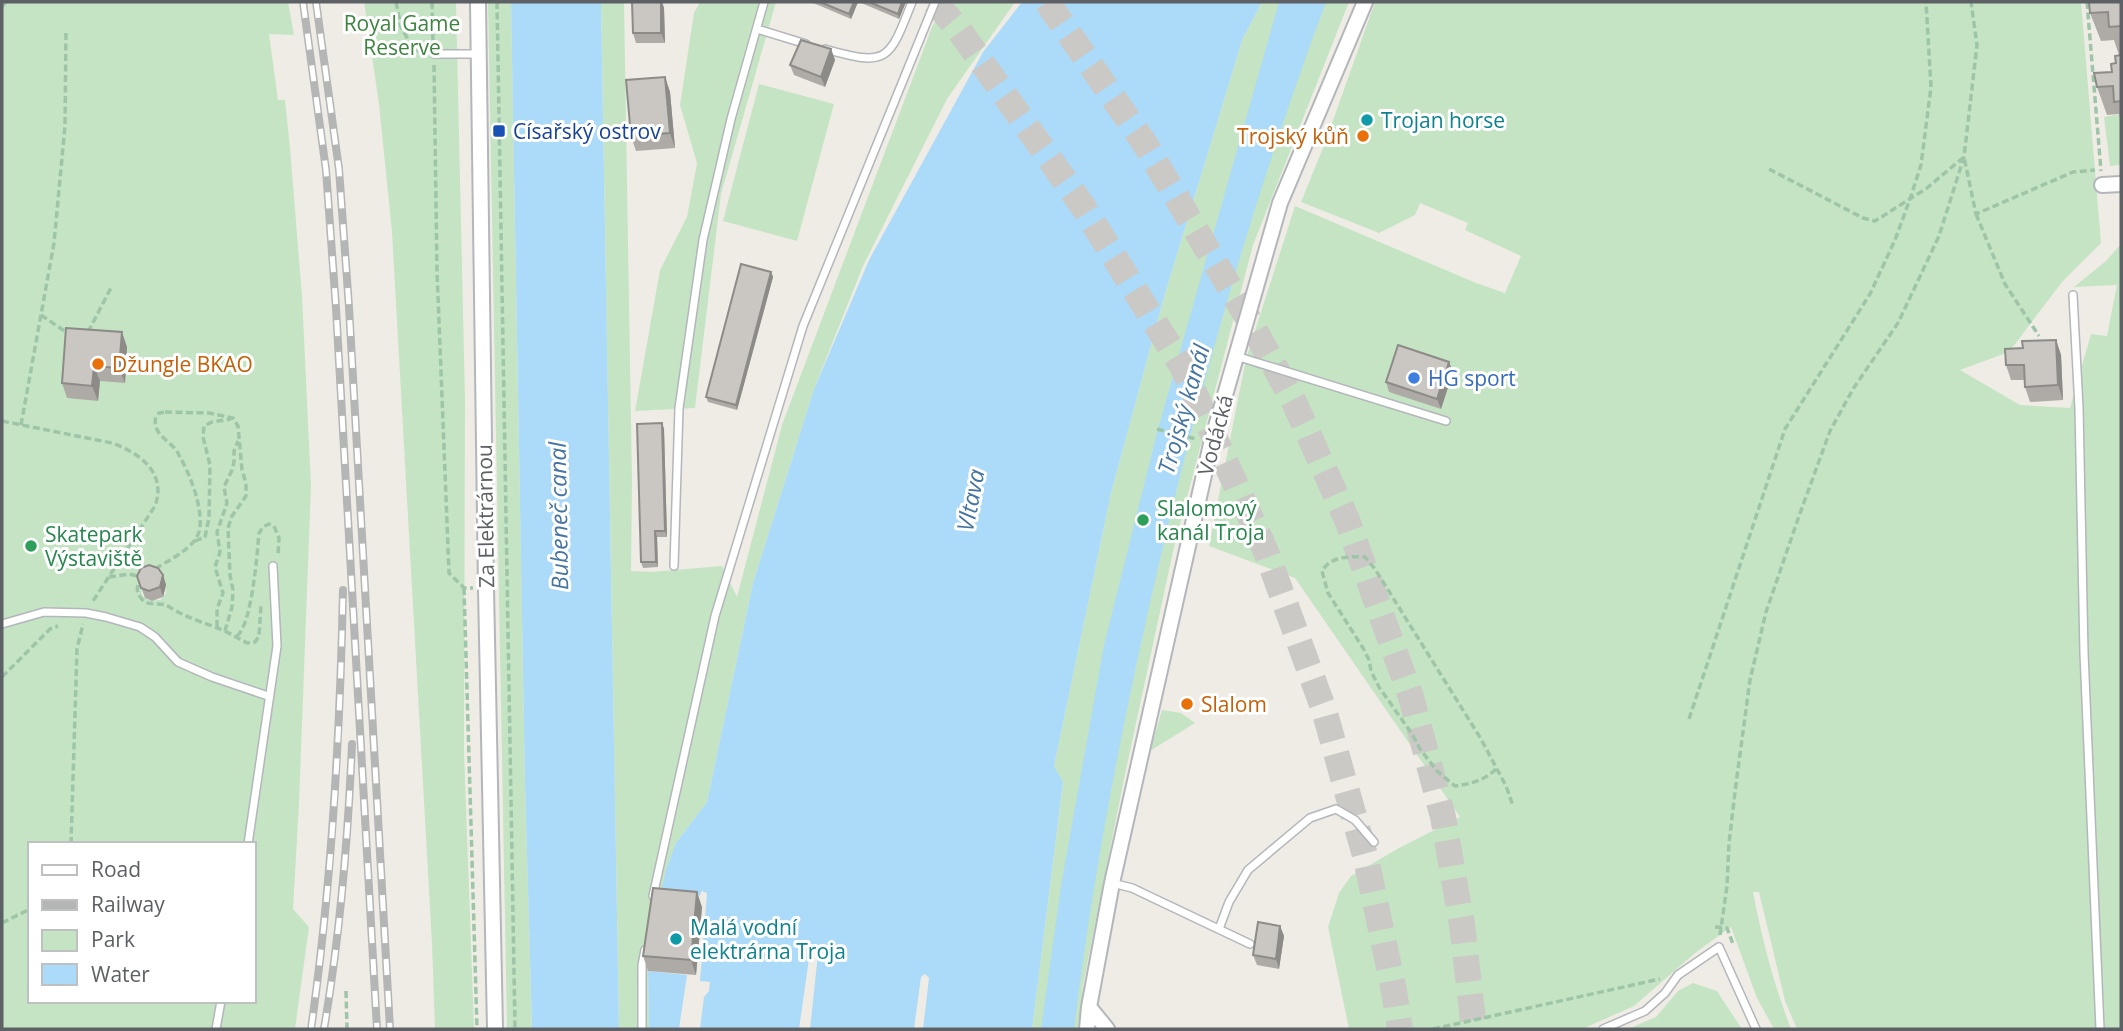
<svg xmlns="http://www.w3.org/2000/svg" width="2123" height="1031" font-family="'Open Sans',sans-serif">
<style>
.green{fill:#c5e4c4;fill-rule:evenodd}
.water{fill:#acdaf9}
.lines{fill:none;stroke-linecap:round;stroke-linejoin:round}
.highway-tunnel{stroke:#cac9c6;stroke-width:26;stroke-dasharray:26 13;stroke-linecap:butt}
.lane-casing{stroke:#b3b6ba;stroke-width:10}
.street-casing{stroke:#b3b6ba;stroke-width:18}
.path{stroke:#9ec5a8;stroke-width:3.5;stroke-dasharray:7 3.5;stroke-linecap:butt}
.lane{stroke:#fff;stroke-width:7}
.street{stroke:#fff;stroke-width:14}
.rail-casing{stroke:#b4b5b5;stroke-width:8}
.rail{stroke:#fff;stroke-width:5;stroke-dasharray:16;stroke-linecap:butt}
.wall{fill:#aeaba7}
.shaded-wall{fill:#8d8b88}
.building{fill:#cac7c2;stroke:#8d8b88;stroke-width:2}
.culture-dot{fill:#0f9aa8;stroke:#fff;stroke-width:2.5}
.transit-dot{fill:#1a4fb4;stroke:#fff;stroke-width:2.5}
.food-dot{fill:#e8710a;stroke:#fff;stroke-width:2.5}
.shop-dot{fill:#3f7fe0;stroke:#fff;stroke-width:2.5}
.leisure-dot{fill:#2e9e5b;stroke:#fff;stroke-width:2.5}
.labels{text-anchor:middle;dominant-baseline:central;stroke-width:6;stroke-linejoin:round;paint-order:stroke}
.park-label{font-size:21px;fill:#3d853e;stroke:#fff}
.culture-label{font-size:21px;fill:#0d838f;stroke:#fff;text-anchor:start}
.transit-label{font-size:21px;fill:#164399;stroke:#fff;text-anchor:start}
.food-label{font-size:21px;fill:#c56008;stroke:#fff;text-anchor:start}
.shop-label{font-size:21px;fill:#366cbe;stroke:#fff;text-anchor:start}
.street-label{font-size:21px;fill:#5d6165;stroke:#fff}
.leisure-label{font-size:21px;fill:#27864d;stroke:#fff;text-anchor:start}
.water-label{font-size:23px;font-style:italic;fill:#4675a2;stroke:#fff}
</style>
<rect width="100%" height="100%" fill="#efece6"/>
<path class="green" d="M2,2H288L294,35L269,34L278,100H285L290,148L302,296L311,485L299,804L293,909L309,927L295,1029H2ZM72,343L125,382L100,381L98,400ZM165,581L166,593L160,600H148L142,595L141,586ZM30,844H254V1001H30Z
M364,2H456L465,399L464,750L474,1029H435L432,944L392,232L379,104Z
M488,2H511L525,784L532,1029H507Z
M601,2H624L632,482L631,571L651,572L722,566L737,597L782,425L932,27L946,2H1015L947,99L863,266L814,389L753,583L707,802L676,843L648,971L649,1029H619Z
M700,2H776L721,194L695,408L635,411L660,270L687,217L697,163L680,105L694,13Z
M1262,2H1349L1253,245L1174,547L1124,779L1083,985L1079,1029H1032L1063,783L1054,766L1111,493L1164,297L1237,57L1242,40Z
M1375,2H2081L2101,243L2062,282L2009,352L1960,370L2020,405L2070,408L2091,334L2107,336L2117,285L2074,287L2106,261L2121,244V1029H1797L1785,1001L1759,892H1753C1762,939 1774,985 1791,1029H1774L1757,998L1731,927L1695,953L1634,1006L1582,1029H1349L1328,927L1339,893L1351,876L1399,848L1460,817L1295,578L1209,546L1246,359L1295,206L1476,283L1505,293L1521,256L1465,230L1468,223L1420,203L1415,215L1379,233L1301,202L1325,143Z
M759,84L834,104L797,241L723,221Z
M2121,114V165L2110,166L2104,117Z
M1162,710L1181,713L1195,723L1150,751Z
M1693,983L1717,991L1742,1029H1628L1656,1017L1678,991Z"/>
<path class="water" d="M511,2H601L619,1029H532L525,784Z
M1022,2H1262L1242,40L1237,57L1164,297L1111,493L1054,766L1063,782L1032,1029H923L929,978L925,974L921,977L914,1029H810L818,954L817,950L812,949L810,952L799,1029H700L704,997L709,991L710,982L700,981L707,893L702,891L693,907L659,902L666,870L676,843L707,802L753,583L814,389L869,260L983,52Z
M1279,2H1326C1260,178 1207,360 1164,542C1126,703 1094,865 1074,1029H1041L1061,886L1104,645L1158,429Z
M648,971L687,975L679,1029H649Z"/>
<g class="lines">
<path class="highway-tunnel" d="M935,2L959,30L1084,208L1183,368L1267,554L1324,710L1366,859L1394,991L1400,1029
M1047,2L1143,141L1252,325L1294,402L1347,520L1411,697L1443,817L1462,925L1474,1029"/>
<g class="lane-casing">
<path id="lane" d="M757,29L806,44
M825,49C888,67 889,61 912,2
M434,54H478
M2073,295L2079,408L2084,653L2100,1029
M1236,356L1446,421
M674,566L679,408L703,240L731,119L764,2
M2,624L44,612L86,613L106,617L140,627L155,637L178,662L212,677L268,696
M248,844L277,646L273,566
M1112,883L1132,888L1250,944
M653,896L715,616L803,326L935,2
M1219,929L1229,902L1248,870L1310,818L1336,809L1355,820L1374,842
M216,1029L221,1001
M642,1029V965L645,950
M1603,1029L1645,1011L1665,993L1678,975L1719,947L1756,1029"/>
</g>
<g class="street-casing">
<path id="street" d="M478,2L486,589L495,1029
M2102,185L2121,184
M1087,1029L1089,1007
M1107,1029L1089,1007L1112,883L1211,444L1280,203L1365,2"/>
</g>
<path class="path" d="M396,2L401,27L414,50L423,52
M432,2L433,42
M497,2L515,1029
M2087,2L2101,171
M2,7L6,2
M434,65L437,271L449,573L464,588H473
M1769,169L1863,218L1875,221L1927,188L1964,157L1976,214L2073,172L2095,170
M1976,214L2005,284L2039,336
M41,315L69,334
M88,332L112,286
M165,412L209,413L233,418L238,426L242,470L246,483V496L232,516L228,528L230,575L233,590L232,607L225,631C210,625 194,620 180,613C175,611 170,607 166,605C159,603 150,605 145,602C142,600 139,596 138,593C130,569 197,559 200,527C202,504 190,475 179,455C172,440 151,436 156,416L159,413Z
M2,421L112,443C140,453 167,473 155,506L93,601
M21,425L54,243L65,126L66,30
M1157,429L1196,439
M195,541L205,537L209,518L210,465L203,437L204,426L212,422L231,419
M109,577L129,574L142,577
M464,588L477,1029
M217,627V609L223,593L215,567L220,552L217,532L227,503L224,487L232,470L234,462V451L238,441
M225,631L247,643L255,642L259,636L261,605
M237,636C252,624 257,555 259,533L263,527L269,524L274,526L279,538L278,555
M2,677L50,629L58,626
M1689,719L1785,429L1870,294L1895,240L1910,199L1921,165L1931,87L1926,2
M1496,769C1485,780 1471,784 1455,786L1438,772L1420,749L1412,734L1379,687L1371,671L1369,660L1363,648L1328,593L1322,571C1331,556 1349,556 1365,557L1375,569L1481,739L1506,786L1513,806
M71,844L77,649L83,624
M2,923L30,909
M1715,927L1727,928L1733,944
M1720,935L1727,886L1729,843L1736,784L1750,680L1766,612L1799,516L1830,431L1853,389L1898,323L1939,236L1964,157L1977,45L1971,2
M346,991L347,1029
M1433,1029L1660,979"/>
<use href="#lane" class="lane"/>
<use href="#street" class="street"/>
<g class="rail-casing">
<path id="rail" d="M303,2L326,170L336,308L377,1029
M316,2L339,169L349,307L390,1029
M311,1029C332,883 340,737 343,590
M324,1029C340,935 348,840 352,744"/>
</g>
<use href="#rail" class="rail"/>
</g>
<path class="wall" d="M632,2H662L664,8L665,43H636L633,33Z
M811,2H858L851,19Z
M859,2H906L899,19Z
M2121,2V55H2119L2114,40L2101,41L2090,13Z
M831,49L835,60L825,87L794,75L790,65Z
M2121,55V120L2119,114L2107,115L2097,87L2112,72L2116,63Z
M665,77L670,92L675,148L636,151L631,136Z
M771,272L773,277L737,410L708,402L706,397Z
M2056,340L2061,355L2063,400L2030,402L2025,387L2024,380H2011L2006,365L2023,348Z
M127,347L125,383L100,381L98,401L67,398L62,383Z
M1449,362L1453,372L1441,409L1389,392L1386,382Z
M662,423L664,429L667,537H657L658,567L643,568L641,562Z
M163,575L166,585L163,597L152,601L145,598L137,576Z
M702,907L696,975L648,971L643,956Z
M1280,926L1284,936L1279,969L1257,965L1253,955Z"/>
<path class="shaded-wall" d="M661,2H662L664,8L665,43L661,33Z
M854,2H858L851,19L849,14Z
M902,2H906L899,19L898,14Z
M831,49L835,60L825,87L821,77Z
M665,77L670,92L675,148L670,133Z
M771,272L773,277L737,410L736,405Z
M122,332L127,347L125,383L119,368Z
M2056,340L2061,355L2063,400L2058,385Z
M1449,362L1453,372L1441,409L1437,399Z
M94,366L100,381L98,401L92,386Z
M662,423L664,429L667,537L665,531Z
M655,531L657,537L658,567L656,562Z
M163,575L166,585L163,597L160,587Z
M697,892L702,907L696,975L691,960Z
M1280,926L1284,936L1279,969L1276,959Z"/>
<path class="building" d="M632,2H661V33H633Z
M820,2H854L849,14Z
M869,2H902L898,14Z
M2089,2H2121V26L2109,27L2108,12L2090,13Z
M801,40L831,49L821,77L790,65Z
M2121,55V101L2114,102L2113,86L2097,87L2094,73L2112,72L2111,64L2116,63L2115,56Z
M665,77L670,133L631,136L626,80Z
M741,264L771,272L736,405L706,397Z
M66,328L122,332L119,368L94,366L92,386L62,383Z
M2056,340L2058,385L2025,387L2024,365H2006L2005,349L2023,348L2022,341Z
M1398,345L1449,362L1437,399L1386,382Z
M662,423L665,531H655L656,562H641L637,424Z
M149,565L158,568L163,575L160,587L149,591L141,588L137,576L141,568Z
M653,888L697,892L691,960L643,956Z
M1258,922L1280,926L1276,959L1253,955Z"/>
<g class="culture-dot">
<circle cx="1367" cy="120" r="7"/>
<circle cx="676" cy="939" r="7"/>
</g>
<rect class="transit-dot" x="492" y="124" width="14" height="14" rx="3.5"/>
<g class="food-dot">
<circle cx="1363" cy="136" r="7"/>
<circle cx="98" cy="364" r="7"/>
<circle cx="1187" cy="704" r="7"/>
</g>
<circle class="shop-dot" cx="1414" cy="378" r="7"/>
<g class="leisure-dot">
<circle cx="1143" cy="520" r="7"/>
<circle cx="31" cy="546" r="7"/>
</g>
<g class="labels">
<g class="park-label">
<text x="402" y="23">Royal Game<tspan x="402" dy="24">Reserve</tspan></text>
</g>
<g class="culture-label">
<text x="1381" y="120">Trojan horse</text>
<text x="690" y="927">Malá vodní<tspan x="690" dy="24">elektrárna Troja</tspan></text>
</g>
<g class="transit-label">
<text x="513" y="131">Císařský ostrov</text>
</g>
<g class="food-label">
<text x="1349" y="136" text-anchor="end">Trojský kůň</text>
<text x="112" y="364">Džungle BKAO</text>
<text x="1201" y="704">Slalom</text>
</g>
<g class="shop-label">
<text x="1428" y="378">HG sport</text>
</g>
<g class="street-label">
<text transform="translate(1215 435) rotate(-75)">Vodácká</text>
<text transform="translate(485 516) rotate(-91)">Za Elektrárnou</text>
</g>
<g class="leisure-label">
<text x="1157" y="508">Slalomový<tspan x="1157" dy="24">kanál Troja</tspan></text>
<text x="45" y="534">Skatepark<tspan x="45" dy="24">Výstaviště</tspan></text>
</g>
<g class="water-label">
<text transform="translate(1183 409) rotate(-74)">Trojský kanál</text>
<text transform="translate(970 500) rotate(-79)">Vltava</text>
<text transform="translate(558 516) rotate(-91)">Bubeneč canal</text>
</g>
</g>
<rect width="2123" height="1031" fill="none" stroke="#5d6165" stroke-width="7"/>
<rect x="28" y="842" width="228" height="161" fill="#ffffff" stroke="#bec0c1" stroke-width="2"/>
<rect x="42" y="865" width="35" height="10" fill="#ffffff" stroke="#bec0c1" stroke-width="2"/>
<text x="91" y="877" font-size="21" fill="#5d6165">Road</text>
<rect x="42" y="900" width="35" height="10" fill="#b4b5b5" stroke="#bec0c1" stroke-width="2"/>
<text x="91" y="912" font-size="21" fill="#5d6165">Railway</text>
<rect x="42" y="930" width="35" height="21" fill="#c5e4c4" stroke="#bec0c1" stroke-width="2"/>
<text x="91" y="947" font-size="21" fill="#5d6165">Park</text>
<rect x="42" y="964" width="35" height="21" fill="#acdaf9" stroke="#bec0c1" stroke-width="2"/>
<text x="91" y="982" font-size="21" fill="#5d6165">Water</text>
</svg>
